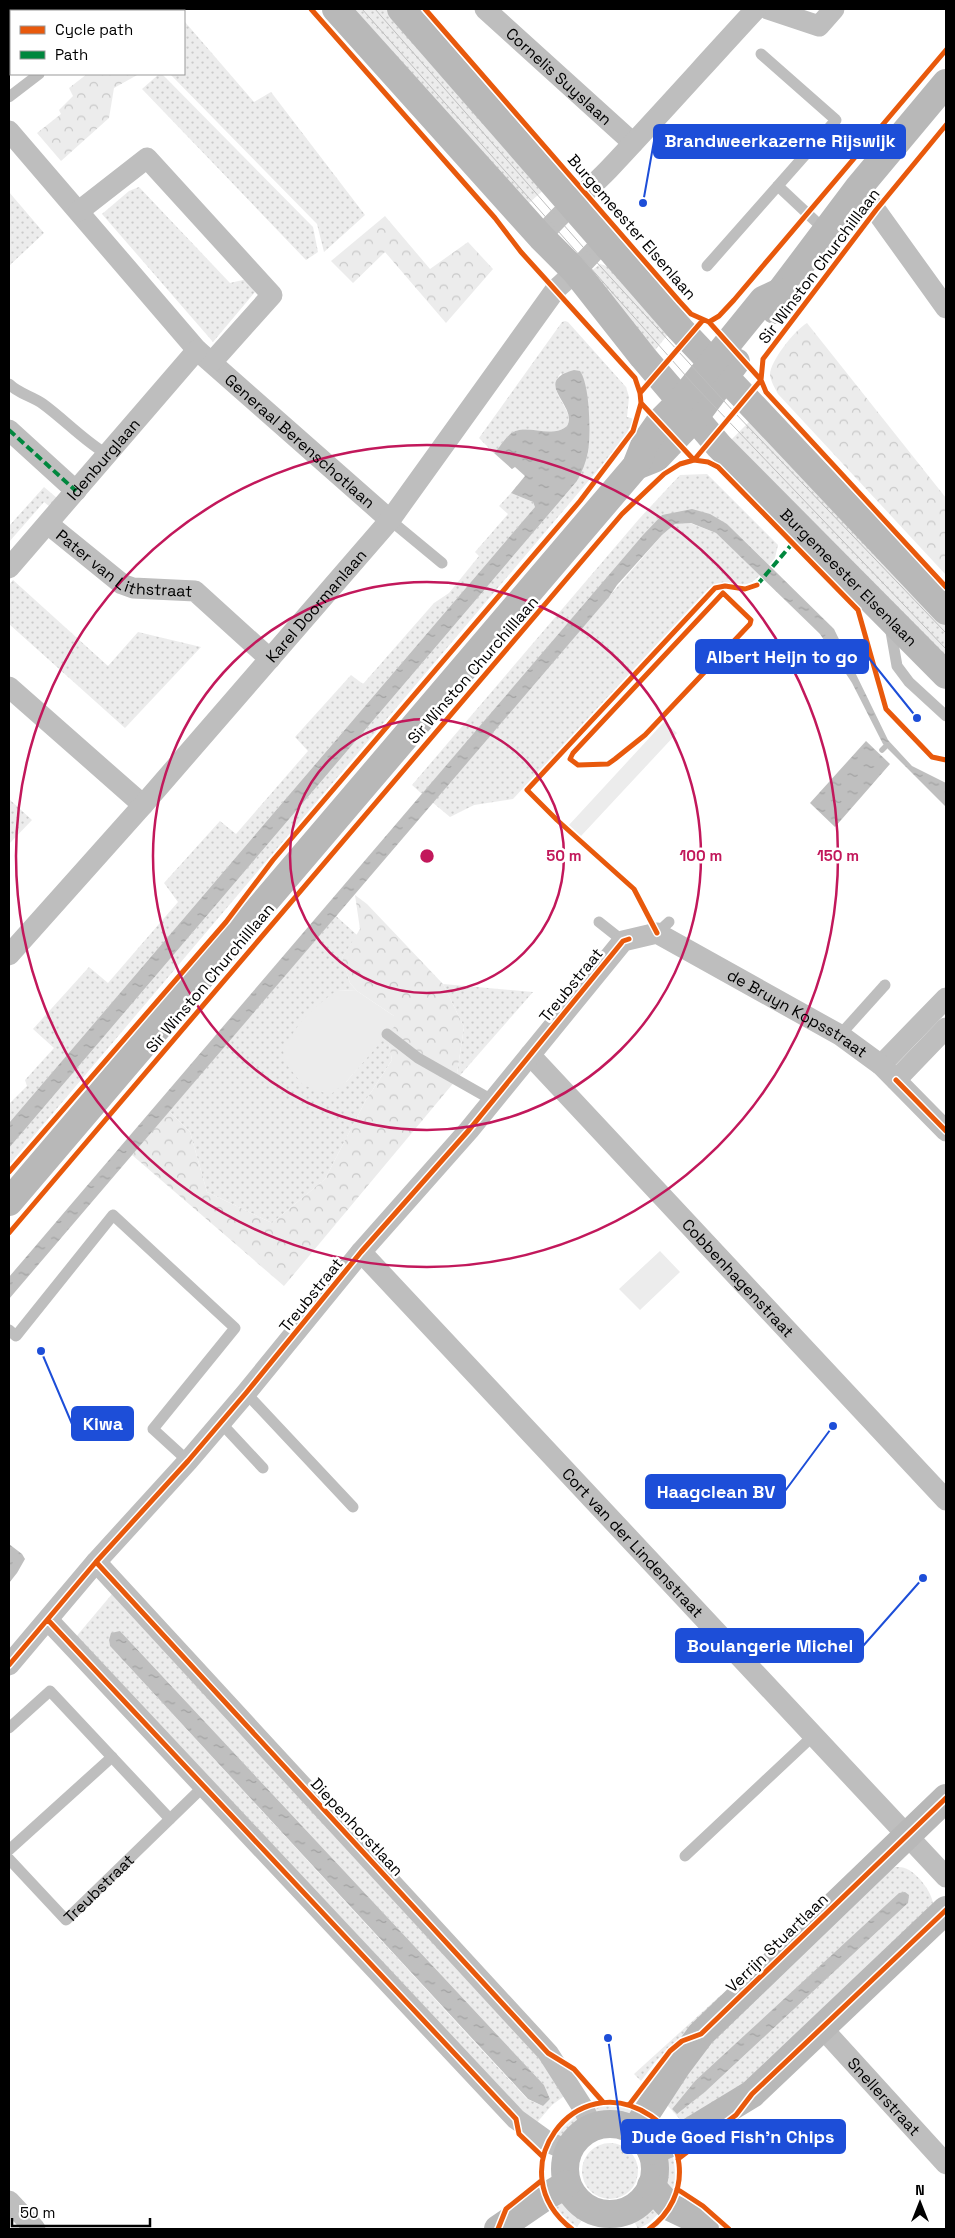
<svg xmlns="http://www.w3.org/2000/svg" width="955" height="2238" font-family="'Space Grotesk',sans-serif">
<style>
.green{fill:url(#green-dots);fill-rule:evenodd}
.forest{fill:url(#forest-crowns)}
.pitch{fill:#ececec}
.water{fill:url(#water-ripples)}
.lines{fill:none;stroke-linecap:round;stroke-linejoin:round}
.stream{stroke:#bfbfbf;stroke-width:5.5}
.lane{stroke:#bebebe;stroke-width:11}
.street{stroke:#bebebe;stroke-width:21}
.secondary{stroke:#b8b8b8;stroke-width:28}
.tram{stroke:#bebebe;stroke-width:1}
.quiet{stroke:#00873e;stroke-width:4;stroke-dasharray:8 4;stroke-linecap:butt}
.cycleway-casing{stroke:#fff;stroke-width:8}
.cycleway{stroke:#e8590c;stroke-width:5}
.ring{fill:none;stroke:#c2185b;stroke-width:2.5}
.labels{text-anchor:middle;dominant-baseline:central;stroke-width:5;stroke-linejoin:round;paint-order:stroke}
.street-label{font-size:16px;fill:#000;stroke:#fff}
.centre{fill:#c2185b;stroke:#fff;stroke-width:2.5}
.ring-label{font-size:15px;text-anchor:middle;font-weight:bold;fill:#c2185b;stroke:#fff;stroke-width:5;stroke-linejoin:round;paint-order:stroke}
.leader{fill:none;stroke:#1d4ed8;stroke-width:2}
.callout-dot{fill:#1d4ed8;stroke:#fff;stroke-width:2}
.callout{fill:#1d4ed8;stroke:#1d4ed8;stroke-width:2}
.callout-label{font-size:18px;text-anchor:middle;font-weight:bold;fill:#fff}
</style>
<defs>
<pattern id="green-dots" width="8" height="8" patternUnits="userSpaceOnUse" patternTransform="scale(1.25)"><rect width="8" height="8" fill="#ececec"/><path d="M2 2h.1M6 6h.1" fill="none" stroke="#c9c9c9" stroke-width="1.8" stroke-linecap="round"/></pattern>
<pattern id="forest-crowns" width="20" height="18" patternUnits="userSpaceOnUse" patternTransform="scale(1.25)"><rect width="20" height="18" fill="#ececec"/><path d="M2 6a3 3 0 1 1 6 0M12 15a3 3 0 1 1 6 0" fill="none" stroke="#c9c9c9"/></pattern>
<pattern id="water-ripples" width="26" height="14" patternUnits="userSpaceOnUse" patternTransform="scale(1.25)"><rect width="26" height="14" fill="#bfbfbf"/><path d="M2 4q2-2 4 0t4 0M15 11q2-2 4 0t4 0" fill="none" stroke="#a2a2a2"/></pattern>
</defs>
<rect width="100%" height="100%" fill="#fff"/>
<path class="green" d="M344,9H392L548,186L520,211Z
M185,22L254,102L271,92L365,215L324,252L317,224L170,74H184Z
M159,74H162L313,227L318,252L306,260L142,89Z
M139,187L230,283L247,279L255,292L213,342L102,214L129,191Z
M9,192L44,233L9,266Z
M600,264L610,267L673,328L652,354L590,272Z
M565,321L568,322L626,387L629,397L627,417L634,419L624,439L9,1165V1148L577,481L588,453L589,440L561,373C543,393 577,409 567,426C551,439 530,424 513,432C506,436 500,447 494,453L479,438L562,322Z
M750,421L946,617V664L725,446Z
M707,474L778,545L775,558L769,565L727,524L662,515L422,794L412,785L639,519L680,475Z
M44,487L57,498L49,506L44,502L9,542V526Z
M511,493L533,502L535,507L9,1123V1104L27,1086L25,1080L54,1048L33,1029L89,967L108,983L178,902L164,883L220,821L236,834L308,751L295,737L351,675L363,684L434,603L449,593L479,556L475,552L508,514L499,506Z
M690,523L716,533L760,575C742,596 728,574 708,589L513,799L474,805L450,817L432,802L662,535L675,524Z
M13,580L108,666L138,632L201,647L125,728L9,624V585Z
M9,799L32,820L9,844Z
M336,916L357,935L342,958L350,983L357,991L337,990L346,1082L387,1034L392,1060L366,1100L325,1179L272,1223L207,1192L190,1132L169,1111Z
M443,984L533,992L456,1080L464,1027Z
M112,1594L538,2051L567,2094L552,2105L534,2126L75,1638ZM120,1631L544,2085L550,2099L543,2106L527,2099L110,1646L109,1640Z
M895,1867C899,1867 903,1867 907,1869C918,1874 932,1892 933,1904L780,2061L685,2125L661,2098L689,2059L884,1875ZM908,1903L705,2092L677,2114L672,2109L695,2081Z
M721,1995L723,1997L656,2061L641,2081L634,2074Z
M605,2106L622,2107L635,2111C623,2122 604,2119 592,2109Z
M579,2114L584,2125L566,2143L554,2139L561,2129Z
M582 2171a28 28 0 1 1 56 0a28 28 0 1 1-56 0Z
M672,2154C676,2168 676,2180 672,2193C662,2181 661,2166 672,2154Z
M564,2197L581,2216L582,2220L577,2227L559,2213L553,2202Z
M655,2200L665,2207L649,2223L638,2229L634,2221L636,2218Z"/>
<path class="forest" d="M87,74H139L114,88L109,118L61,161L37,133L61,114L59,110L73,96L69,88Z
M385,216L430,269L468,242L493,269L446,323L385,252L353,283L331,261Z
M807,323L946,498V575L778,394C775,388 771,382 770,375C770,361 795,330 807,323Z
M355,895L367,904L443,984L464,1027L456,1080L284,1286L132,1155L169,1111L190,1132L207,1192L272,1223L325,1179L366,1100L392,1060L387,1034L394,1016L357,991L350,983L342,958L360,929Z"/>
<path class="pitch" d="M664,722L677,733L581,836L569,825Z
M337,990L357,991L394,1016V1027L346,1082L330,1095L303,1085L287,1065L283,1051C297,1022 312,1009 337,990Z
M660,1251L680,1272L640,1310L619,1289Z"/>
<path class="water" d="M574,370L580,371C590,385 591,434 588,452C586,462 582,472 577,481L9,1148V1123L535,507L533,502L511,493L525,476L515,467L512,469L494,453C500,447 506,436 513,432C530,424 551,439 567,426C579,406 530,382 574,370Z
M692,509L710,514L727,524L834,629L888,740L912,766L946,783V807L883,744L852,683L820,634L716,533L691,523L675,524L662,535L617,585L609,597L9,1299V1277L643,535L662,515Z
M866,741L890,764L835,827L810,803Z
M9,1544L22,1554L25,1559L17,1573L9,1583Z
M120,1631L544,2085L550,2099L543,2106L528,2099L110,1646L109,1640L111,1633Z
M905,1892L909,1895L908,1903L705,2092L677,2114L672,2109L695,2081L899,1893Z"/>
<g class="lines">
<path class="stream" d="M882,750L885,747"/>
<g class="lane">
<path d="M118,11L121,9"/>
<path d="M9,97L39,74"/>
<path d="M778,186L826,231"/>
<path d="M707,266L836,120L761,54"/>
<path d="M9,384C19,394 32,396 43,404C65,420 84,441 108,455"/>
<path d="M390,520L442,563"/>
<path d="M890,626L897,666L909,682L946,716"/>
<path d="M599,922L623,941"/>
<path d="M657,933L669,922"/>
<path d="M387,1034L418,1058L492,1100"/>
<path d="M840,1035L885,985"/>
<path d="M9,1330L16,1336L113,1215L235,1328L153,1429L188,1461"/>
<path d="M246,1393L353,1507"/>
<path d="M221,1423L263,1468"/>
<path d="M9,1728L50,1691L170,1819"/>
<path d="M9,1850L112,1757"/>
<path d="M685,1856L814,1735"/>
<path id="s1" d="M9,1859L66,1920L204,1786"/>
</g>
<g class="street">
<path id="s2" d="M485,9L633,143"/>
<path d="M768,9L819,26L834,9"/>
<path id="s3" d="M9,131L197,350L390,520"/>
<path d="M859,187L946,308"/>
<path d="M79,211L147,158L272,295L212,362"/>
<path d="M541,237C561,212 587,192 609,169C658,117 707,62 756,9"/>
<path d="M9,430L76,491"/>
<path id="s4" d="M48,524L122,584L133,588L195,591L270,659"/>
<path id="s5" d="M9,568L197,350"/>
<path d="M9,687L143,805"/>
<path id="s6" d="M9,955L143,805L390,520L556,289C573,275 587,258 603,242"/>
<path id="s7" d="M530,1055L946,1500"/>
<path d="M881,1065L946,998"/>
<path d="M896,1080L946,1028"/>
<path id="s8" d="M361,1252L946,1877"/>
<path d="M96,1562L548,2053L583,2108L593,2128"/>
<path d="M48,1620L516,2119L548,2142L569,2151"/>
<path id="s9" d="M9,1665L96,1562L188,1461L246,1393L361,1252L469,1130L623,941L657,933L840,1035L881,1065L946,1131"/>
<path id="s10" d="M823,2029L946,2164"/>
<path d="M9,2201L35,2229"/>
</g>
<g class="secondary">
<path id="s11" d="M336,9L541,237L576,272L643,357L719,446L946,675"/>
<path d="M401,9L680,329L946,611"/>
<path d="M775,310L780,292L859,187L946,83"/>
<path d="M636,466L656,458L695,417L736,362"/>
<path d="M9,1202L636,466L645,443L659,423L681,401L763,300L780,292"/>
<circle cx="610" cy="2169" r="45"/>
<path d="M634,2132L677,2066L701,2034L946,1798"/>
<path d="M651,2151L673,2142L752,2094L946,1910"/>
<path d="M651,2186L670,2207L693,2218L705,2229"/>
<path d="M498,2229L545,2197L567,2184"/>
</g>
<path class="tram" d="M362,9L694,385L946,649
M375,9L590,255L734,412L946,633"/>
<path class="quiet" d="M9,430L76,491
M757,585L792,544"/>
<g class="cycleway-casing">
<path id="cycleway" d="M425,9L680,302L691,314L709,322L761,380L766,392L946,587
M709,322L719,316L734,300L946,50
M640,393L703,320
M641,403L694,460L708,462L718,467L858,610L886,709L932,757L946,760
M723,593L751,620L750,624L645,735L615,759L608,764L578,765L570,759L573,753Z
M657,933L634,889L557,820L527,790L715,588L725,586L745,589L757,585
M896,1080L946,1131
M9,1172L226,922L273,860L580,501L633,431L641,403L640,393L635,378L521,252L495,218L311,9
M9,1233L622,514L664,474L680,464L694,460L761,380L763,359L876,210L946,125
M96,1562L548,2053L574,2069L603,2102
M48,1620L516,2119L519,2134L543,2157
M9,1665L96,1562L188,1461L246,1393L361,1252L469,1130L623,941L629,939
M629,2105L670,2051L682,2041L701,2034L946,1798
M678,2159L736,2115L752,2094L946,1910
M677,2189L703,2206L729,2229
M498,2229L506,2209L541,2181
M572,2229C497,2172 575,2064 651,2116C667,2127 677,2145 679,2164C682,2190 670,2214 649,2229"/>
</g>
<use href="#cycleway" class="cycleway"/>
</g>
<g class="ring">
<circle cx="427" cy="856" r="137"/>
<circle cx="427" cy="856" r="274"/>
<circle cx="427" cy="856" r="411"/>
</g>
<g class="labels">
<g class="street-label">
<text stroke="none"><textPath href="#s2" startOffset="100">Cornelis Suyslaan</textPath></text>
<text transform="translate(632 227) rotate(49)">Burgemeester Elsenlaan</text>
<text transform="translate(819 266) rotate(-53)">Sir Winston Churchilllaan</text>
<text stroke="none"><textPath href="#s3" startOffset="426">Generaal Berenschotlaan</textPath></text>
<text stroke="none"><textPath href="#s5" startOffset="144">Idenburglaan</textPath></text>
<text stroke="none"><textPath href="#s4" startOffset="90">Pater van Lithstraat</textPath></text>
<text stroke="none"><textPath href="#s11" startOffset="766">Burgemeester Elsenlaan</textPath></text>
<text stroke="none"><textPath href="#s6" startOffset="465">Karel Doormanlaan</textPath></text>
<text transform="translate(473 670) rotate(-49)">Sir Winston Churchilllaan</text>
<text transform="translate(210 978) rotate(-50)">Sir Winston Churchilllaan</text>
<text transform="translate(571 985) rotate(-51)">Treubstraat</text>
<text stroke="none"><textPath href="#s9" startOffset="1146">de Bruyn Kopsstraat</textPath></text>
<text stroke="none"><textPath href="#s7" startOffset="305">Cobbenhagenstraat</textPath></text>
<text transform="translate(311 1295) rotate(-51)">Treubstraat</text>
<text stroke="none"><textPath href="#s8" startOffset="398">Cort van der Lindenstraat</textPath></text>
<text transform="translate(357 1827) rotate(47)">Diepenhorstlaan</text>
<text stroke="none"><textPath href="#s1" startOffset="129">Treubstraat</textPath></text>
<text transform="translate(777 1943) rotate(-44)">Verrijn Stuartlaan</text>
<text stroke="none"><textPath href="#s10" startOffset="91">Snellerstraat</textPath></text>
</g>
</g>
<circle cx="427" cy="856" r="8" class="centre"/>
<g class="ring-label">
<text x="564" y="861">50 m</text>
<text x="701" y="861">100 m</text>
<text x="838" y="861">150 m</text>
</g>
<path class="leader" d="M643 203L654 141M917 718L868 657M41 1351L72 1424M833 1426L785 1491M923 1578L863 1646M608 2038L622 2136"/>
<g class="callout-dot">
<circle cx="643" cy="203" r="5"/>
<circle cx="917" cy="718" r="5"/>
<circle cx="41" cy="1351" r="5"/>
<circle cx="833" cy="1426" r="5"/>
<circle cx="923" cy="1578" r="5"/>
<circle cx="608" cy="2038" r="5"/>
</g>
<g class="callout">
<rect x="654" y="125" width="251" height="33" rx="5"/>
<rect x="696" y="640" width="172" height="33" rx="5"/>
<rect x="72" y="1407" width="61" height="33" rx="5"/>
<rect x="646" y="1475" width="139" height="33" rx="5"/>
<rect x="676" y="1629" width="187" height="33" rx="5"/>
<rect x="622" y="2120" width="223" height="33" rx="5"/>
</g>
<g class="callout-label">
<text x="780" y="147">Brandweerkazerne Rijswijk</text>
<text x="782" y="663">Albert Heijn to go</text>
<text x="103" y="1430">Kiwa</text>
<text x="716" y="1498">Haagclean BV</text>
<text x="770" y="1652">Boulangerie Michel</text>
<text x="733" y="2143">Dude Goed Fish'n Chips</text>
</g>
<rect width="955" height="2238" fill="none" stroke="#000000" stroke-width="20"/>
<rect x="10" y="10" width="175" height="65" fill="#ffffff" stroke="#999999"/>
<rect x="20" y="26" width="25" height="8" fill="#e8590c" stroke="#999999"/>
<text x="55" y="35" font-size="15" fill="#000000">Cycle path</text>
<rect x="20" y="51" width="25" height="8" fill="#00873e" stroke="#999999"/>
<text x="55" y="60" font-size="15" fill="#000000">Path</text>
<g transform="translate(920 2203)" stroke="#ffffff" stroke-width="4" paint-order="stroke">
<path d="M0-4L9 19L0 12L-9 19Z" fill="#000000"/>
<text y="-8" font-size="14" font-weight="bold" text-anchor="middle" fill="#000000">N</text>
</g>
<path d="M12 2218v8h138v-8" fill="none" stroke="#000000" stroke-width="2.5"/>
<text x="20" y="2218" font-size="15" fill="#000000" stroke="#ffffff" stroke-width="4" paint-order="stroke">50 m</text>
</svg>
